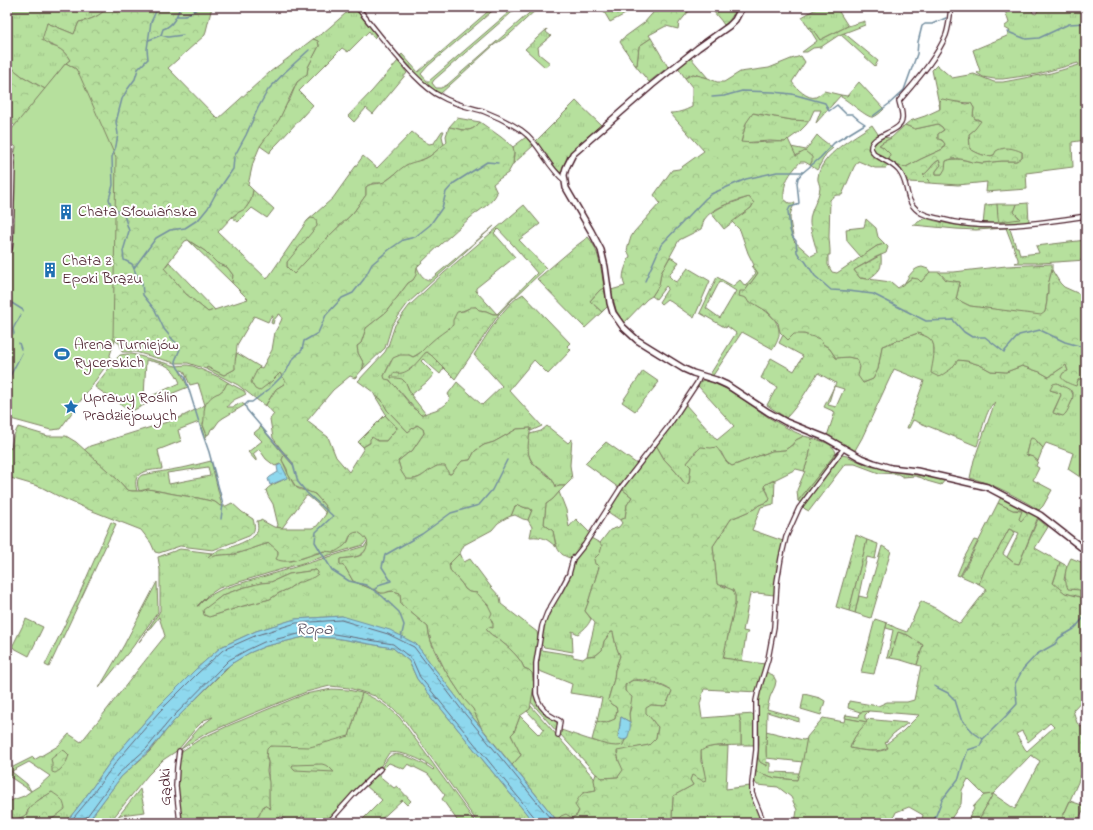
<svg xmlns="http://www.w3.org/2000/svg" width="1093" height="830" font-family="'Indie Flower',sans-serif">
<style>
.grass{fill:url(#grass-tufts);stroke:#808064;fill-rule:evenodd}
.forest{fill:url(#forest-crowns);stroke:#808064;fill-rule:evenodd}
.park{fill:#b6e09d;stroke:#808064}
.garden{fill:url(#garden-dots);stroke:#808064}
.water{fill:url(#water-ripples);stroke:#738ea0}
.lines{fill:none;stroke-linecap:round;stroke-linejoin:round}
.shore{stroke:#656979;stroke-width:1}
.stream{stroke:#738ea0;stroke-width:1.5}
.street-casing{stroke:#4a1f2b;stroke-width:6}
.secondary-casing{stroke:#4a1f2b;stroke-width:8}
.street{stroke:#fff;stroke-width:3.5}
.secondary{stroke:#fff;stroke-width:5}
.labels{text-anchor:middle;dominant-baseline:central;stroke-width:4;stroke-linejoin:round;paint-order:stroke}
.poi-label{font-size:16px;fill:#4a1f2b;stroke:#fff;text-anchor:start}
.street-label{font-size:16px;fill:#4a1f2b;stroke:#fff}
.water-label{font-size:17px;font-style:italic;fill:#5e5666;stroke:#fff}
</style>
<defs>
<pattern id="grass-tufts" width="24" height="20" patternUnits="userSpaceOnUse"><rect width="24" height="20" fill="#b6e09d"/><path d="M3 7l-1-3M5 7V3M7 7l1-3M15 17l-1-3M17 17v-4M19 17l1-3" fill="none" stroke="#9ec087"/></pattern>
<pattern id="forest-crowns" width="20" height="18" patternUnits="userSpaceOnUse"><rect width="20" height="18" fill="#b6e09d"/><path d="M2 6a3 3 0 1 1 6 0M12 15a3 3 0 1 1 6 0" fill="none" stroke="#9ec087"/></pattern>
<pattern id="garden-dots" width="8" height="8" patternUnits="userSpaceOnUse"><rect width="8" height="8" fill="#b6e09d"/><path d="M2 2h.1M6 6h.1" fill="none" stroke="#9ec087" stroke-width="1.8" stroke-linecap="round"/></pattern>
<pattern id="water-ripples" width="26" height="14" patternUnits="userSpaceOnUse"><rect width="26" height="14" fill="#8ed8ee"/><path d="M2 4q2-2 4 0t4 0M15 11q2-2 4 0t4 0" fill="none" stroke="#7cb9cc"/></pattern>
</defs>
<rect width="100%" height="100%" fill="#fff"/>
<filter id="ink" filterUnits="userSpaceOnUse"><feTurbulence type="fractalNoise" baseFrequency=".025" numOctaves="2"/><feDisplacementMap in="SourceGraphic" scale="8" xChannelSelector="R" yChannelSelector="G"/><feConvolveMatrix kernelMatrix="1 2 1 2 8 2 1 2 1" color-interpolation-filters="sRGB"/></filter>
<g filter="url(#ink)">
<path class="grass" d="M7,7H107C101,16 90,20 79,22L74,34L47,23L49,45C60,48 64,50 70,60L66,63L45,89L22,76L7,64Z
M353,7H354L376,35V36L374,38L369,31L348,52L342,48L299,91L313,105L278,143L271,150L270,153L260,146L290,99L297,82L307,74L308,67L319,46L318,41L313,39L323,33Z
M493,7H497L428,66L421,74L427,81H429L515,7H518L434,80L432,83L436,88H441L447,85L536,7H539L510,34L494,45L440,94L421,81L399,57L402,54L418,72Z
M819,7H836L848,26L820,40L811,27L809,28L802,17Z
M1004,7H1031L1033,13L1036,14L1040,7H1086V140L1072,142L1073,167L1026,173L1027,189L986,192L987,182L958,185L929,183V181L923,175C930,171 932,164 939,160L941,165L936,171V174H942L946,161C955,157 966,160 975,163L976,162L982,163L1002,161H1016L1018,160L1022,157V152L994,155C986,158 977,153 970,149L969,134L975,129L979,119H975L973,116L974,108L971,103L940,101V109L932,70L937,65L952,78L974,74L994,82H1003L1051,73L1079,65L1078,63L1067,66L1038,74L1003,79H994L983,77L977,73L980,71L973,50L1007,36L1010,31L1005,28V26L1009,23Z
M547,29L546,32L551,36L538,47L539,54L550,63L545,67L525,49Z
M844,33L878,61L875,66L840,34Z
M651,38L668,67L649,82L635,65H637L639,46Z
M691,58L708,78L693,74L685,78L678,67Z
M398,61L407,73L373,114L366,108L354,122L348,116L372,91Z
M859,82L884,109C881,112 877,116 873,117C868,119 848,100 841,97V95L847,96Z
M576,101L601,125L575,148L568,155L562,171L561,173L551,164L536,141Z
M752,113L792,120L809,121L806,125L799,132L785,142L770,141L741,143L746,123Z
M457,118L480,122C470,135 462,129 449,127Z
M938,124L942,127L944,130L938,134V138L944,142L945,144L943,149L921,159L906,167L898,166L889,160L890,154L883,147L879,145L883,142L891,138L905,125L915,129Z
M442,131H444L442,136L444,145L430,156L422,160L407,165L383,183H374L369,185L366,187V195L353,213L328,237L299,269L294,274L287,267V262L311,218L307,221L333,198L363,156L377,168L412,132L418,137L429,144L434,143Z
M817,135L820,138L833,148L826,154L817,170L810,165L812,161L800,153L796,156L791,147L806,150Z
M526,137L533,146L513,164L514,152L513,147Z
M253,190L274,209L267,218L252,208L238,222L232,217C246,206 249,210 253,190Z
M749,197L754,203L751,208L724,229L711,213L723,206Z
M1028,203L1029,222L983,225L985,205L997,204L1000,222L1020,218L1014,212L1017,204Z
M524,205L540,224L519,240L546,268L511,301L499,314H493L486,311L479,310L476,307C470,307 464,311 458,312L454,325L430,343L423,351L413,357L409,355L391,361L384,376L390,380L391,382L396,387L414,409L424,414C433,410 446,409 450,398L448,394L457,382L482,405L502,386L474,355C486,337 504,304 523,294L570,343L567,346L571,350L548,374L534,360L509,390L542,426L531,431V428L517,429L494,442L484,445L475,451L470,460L462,461L451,474H449L437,466C427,473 419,480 406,480L401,472L398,461L408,453L412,451L424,433L423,429L417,425L408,432L387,410L381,399L375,396L373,392L358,381L385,352L388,346L395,325L409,306L444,273ZM498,229L513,245L537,273L497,314L476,291V288L515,257L494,233Z
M925,218C953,226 978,230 1007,226L1010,229L1016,247H1018L1020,255L1039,253L1036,246L1086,240V260L1041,263H1015L1018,262V259L1006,228L976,230L956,229L913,225Z
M866,219L876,228L878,237L885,244L877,246L861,257L847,241L846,229L864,227Z
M494,226L408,303L392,325L385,348L362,370L364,364L358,353L357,346L361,343L366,328L386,312L408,283L413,280L417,267C419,272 423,280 430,280Z
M588,237C599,248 602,273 604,288L600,290L590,301L602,312L585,328L537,279L576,246Z
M188,240L205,251L217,263L227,267L233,275L232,283Z
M670,257L679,262L672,271L669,276L674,281L677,282L688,268L710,281L694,318L667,299L661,304L659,302L668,288L666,286L656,299L652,296L659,285L661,273Z
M169,262L215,310L208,312L186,294L164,269Z
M1052,264V271L1048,285V292L1047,298V301L1045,312L1042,316L970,306L956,299L960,282L946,280L939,272H954L1006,266Z
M753,266L758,273L745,291L746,298C758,306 778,316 779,331C780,337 776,344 773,349L742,332L712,377L709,376L736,333L727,326L726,328L700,313L717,277L733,286L740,280L745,286L756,273L752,267ZM720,281L736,291L720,318L706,308Z
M922,267L928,269L930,272L921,282L912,278L904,284C909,276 913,268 922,267Z
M794,333L804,334L820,338L823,344L830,349L836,358L848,357L857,359L863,383L873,379L878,369L882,346L918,333C932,339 934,338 934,354L951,369L957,360L967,361L980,365L991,371L1006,372L1022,366L1040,372L1049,377L1057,371L1066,365L1068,371L1078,380L1086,375V481L1068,469L1073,453L1046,443L1043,448L1035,439L1029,442L1026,454L1027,455L1033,457L1038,461L1036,466L1039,468L1033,480L1052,490L1043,506L1039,510C1017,497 995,484 970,478L974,460L995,402C986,408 981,435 977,446L913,420L909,428H907L924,381L894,369L862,438L854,452L827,436L835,412L824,407L836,383L818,373C808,388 799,405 786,418L767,405L777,387L761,378L771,358L794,371L803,356L779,343L783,335L788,340ZM1057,383L1073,392L1072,401L1065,414L1059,416L1053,412L1061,395L1060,393L1050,390ZM834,386L844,389L836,407L828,405Z
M425,352H427L431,355L444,368L440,374L423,359L421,361L434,374L427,382L411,395L407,385L395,379L391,378V376L395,373L411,369Z
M237,353L260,367L257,370L272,381L280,373L285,380L284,384L276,389L265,406L238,385L206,369L207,367L224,375L235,369L234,364Z
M127,354H132L176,366L187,365L193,366L219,377L229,383L227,384L224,389L205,406C205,411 205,420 203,425L207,435L205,439L199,422L178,430L181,441L158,450L162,469C147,471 131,470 137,491H132L127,490L119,481L84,450L90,446L177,419L205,405L198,383L190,385L184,371L181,370L180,371L188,387L146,404L134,410H128L95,387L96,385L117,358L120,355ZM146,360C164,364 173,365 180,383L149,397H144Z
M643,371L659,382L635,411L622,402Z
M703,380C728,386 747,403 768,417C779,424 792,431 804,436L796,440L792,445L785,450L772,451L732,466L726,462L721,452L695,451L694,455L687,463L691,467L689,483L685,484L676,472L664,459L656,445L685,404L717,440L734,426L698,386L699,383Z
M385,415L397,428L386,441H378L375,439L363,447L358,442Z
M547,426L568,443L572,439L570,465L572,479L565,486H560L556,487C548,464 520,471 530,434L541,431Z
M261,427L284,455L282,460C286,468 291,483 297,488C301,491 308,490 313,493C318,496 322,503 326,507V514C322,507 314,501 308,496H306L282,528L277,527L278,525L273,504L268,496L266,490C272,483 280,483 287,477L286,474L280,464L275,466L266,459L259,449L253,454L256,459V461L248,452L262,441L254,433Z
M812,438C820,441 834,443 836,453L798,501L797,490L805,471H804L809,457Z
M606,442L637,464L619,488L585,463Z
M842,455L847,456L869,466L945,480L941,485L927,481L922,478L915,476L903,477L898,474L879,473L855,464H845L809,511L805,509L803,507L804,504Z
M211,461L222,506H220L215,502L198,498L174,494L148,489L139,491C137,485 136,478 142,475L187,467ZM208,467L210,476L169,484L167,473Z
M775,480L774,504L761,507L752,530L783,541L778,564L774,595L757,593L750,594L743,631L748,632L746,635L742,661L723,658L735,604V595L725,586L717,585L713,546L731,519L754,509L759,505L769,501L768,493L764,486L766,484Z
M622,489L632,497L627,505L625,518L620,520L608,512Z
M559,492L566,510L569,527L576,519L591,534L573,557L570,558C556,554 556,544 553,531L544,524L546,504L553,499Z
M998,503L1013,510L1029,512L1038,517L1019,564L1014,563L1007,557L1019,533L1009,529L998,550L985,569L979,584L961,576Z
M518,505L526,508H529L532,510L528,520L523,519L515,515L511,516L515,506Z
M111,522L116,524L49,667L45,665L75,604Z
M353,532H358L364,536L367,540L363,545L219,588L207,596L197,606H198L207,597L222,589L365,546L368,541L369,545C361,559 354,557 340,559V564L345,567L353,581L381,593L393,591L400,593L401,604L428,627C429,649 451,680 464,698C467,702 471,705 474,710C477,715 478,721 481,727L464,707L416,644L342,616L296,619L256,631L221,647L195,670L156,709L113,758L82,802L71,816L63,823H44L55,817V795L52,792L44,797L41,798L28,810L27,813L24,816L7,823V802L24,796L31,791L7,775V770L33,757L34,760L58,746L69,734L81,742C110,707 136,671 165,636L159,617L139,642L160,611V570L158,557L180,549L212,553L210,554L213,556C221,554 228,555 236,554C247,551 258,546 270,543L278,551V555L290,561L303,558L311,555L319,553L325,551L334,552L348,542L351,534ZM316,570L288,589L279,593L270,599L243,606L212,616L214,602L223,595L242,588L261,583L271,582L289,574ZM62,750L67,760L60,770L52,768L55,755ZM29,762L50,776L39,786L31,791L27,784L12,772V771Z
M856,535L867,540L849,611L836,607Z
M591,538L600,543L603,546L600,553L594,559L599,567L588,603L585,611L591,619C588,626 584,629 578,634L572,631L573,652L544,647L540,643L544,627L546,620L565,585L575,559L579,555Z
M882,546L891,551L871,618L855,613L859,596L867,598Z
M460,553L464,562L470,559L491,587L500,597L501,604L537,632L538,638L534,678C532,672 530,670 524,668C520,657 508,647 498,639C494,636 489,634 486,629L493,624L477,593L469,592L465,589L462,584L450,570L449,564Z
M1060,562L1067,566L1064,580L1080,590V597L1065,593L1053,584Z
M157,582L158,612L132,648L117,666L99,688L124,645Z
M26,619L43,627L29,656L12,647Z
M875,619L887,623L874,674L861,672Z
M611,632H613L616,646L620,656L615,670L614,679L609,696L608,700L611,704L616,707L617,710L615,719C608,722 604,724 597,721L602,698L570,693L572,684L537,670L541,650L573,655V657L583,659L587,656L596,655L602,650L604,641Z
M898,632L908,635L923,645L917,665L901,660L890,658Z
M304,637L335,638L393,648L409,661L417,679L534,823H478L406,722L395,710L375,696L349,688L330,686L306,692L249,715L205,734L181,749L188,741L200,727L213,717L204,720L195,729L178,750L163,760L148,775L109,823H87L121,777L150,751L173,722L231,664L249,653L266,646Z
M633,680C647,681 659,684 672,691L668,701L665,706L651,705L646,713C651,717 653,722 658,727L656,738L649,745L617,752L619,761L624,770L618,777L602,778L596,774L560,734L561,730C574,734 611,749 622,745L625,740L627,739L629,714L631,707L625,691V685Z
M533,691C536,704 546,717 558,723L557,732L531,702Z
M362,693C377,699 389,707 400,718L476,823H459L442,799L445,795L428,774L408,764L404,769L389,763L382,770L380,769C384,765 386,759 390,756C398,750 426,764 433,770L434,769C427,761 400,750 389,753L380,767L336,810L326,823H313L302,816L296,823H290L281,816L275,823H252L259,815L264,805L271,808L269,806C269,791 268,777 268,763C268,759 265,756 266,751C267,747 268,748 270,746L349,736Z
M531,706L594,778L596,790L585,792L577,815L572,818H559L562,823H559L512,765L521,755L511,735L514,732L520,716L539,735L544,729L527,711L530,709Z
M869,711L865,715V719L908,723L893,734L885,743L888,747C881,754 859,750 850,748C853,737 859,730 867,722L845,718L846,715L859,717L860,712Z
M755,714L754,745H741V723L739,715Z
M766,731L803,740L807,739L803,762L766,758Z
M716,746H728L726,789L750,786L762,823H673L672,817L673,796L693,785L690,780L692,774L696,778L704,772C703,764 701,760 701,751L704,748Z
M758,757L760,762L767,766L766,762L770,763V772L799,773L797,780L775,778L754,771Z
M377,774L394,788L397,786L411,801L407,805L402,800L377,823H359L382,800L365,785Z
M140,789L145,812L120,815L116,823H113Z
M993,794L977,823H966L974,809L973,807L984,795Z
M1070,801L1085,806L1077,823H1060Z"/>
<path class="forest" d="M107,7H212L205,35L168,68L218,119L270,72L313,39L318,41L319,46L308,67L307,74L297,82L279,120L260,146L253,163L248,185L253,190L251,200L245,209L237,213L232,217L218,232L267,279L307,221L311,218L316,219L317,226L287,262V267L294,274L328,237L353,213L366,195V187C372,182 378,185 384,182C392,178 398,170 406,165C414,161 423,161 430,156C436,152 441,146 447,142L446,136L449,127C462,129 470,135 480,122L501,137L513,147L514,152L513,164L508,173L499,179L493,184L497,193C492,204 479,210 470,218C452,234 434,250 417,267L416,275L413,280L408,283L386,312L366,328L361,343L357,346L358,353L364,364L362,370L355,378L350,376L333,390L307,421L328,437L336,457L349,472L364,448L363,447L370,443V439L372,437L378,441H386L397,428L385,415L386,414L375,396L381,399L387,410L408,432L417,425L423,429L424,433L412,451L408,453L398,461L401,471L406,479C422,481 424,472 435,467C438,465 442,466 445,466L449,474H451L462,461L470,460L475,451L484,445L494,442L517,429L531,428C529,438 525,453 532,462C536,467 542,471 547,475C551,479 554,481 556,487L560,486H565L559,492L553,499L546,504L544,524L553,531L556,547C547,539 543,536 530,537L532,527L528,520L532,510L529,508H526L518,505L515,506L511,516L506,518L498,523L492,530L464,545L460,553L449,564L450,570L462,584L465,589L469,592L477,593L488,605L492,613L490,617L493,624V628L489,627L486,629C489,634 494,636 498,639C508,647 520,657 524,668L529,670L532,673L534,685L530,709L520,716L514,732L511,735L521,755L512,765L481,727L473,709L464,699L445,670L431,641L429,633L428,627L401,604L400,593C394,591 391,590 385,593H381L353,581L345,567L340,564V559C346,558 354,558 359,556C362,555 365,552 366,549C371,541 364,536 358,532C347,533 351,540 344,546C341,548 336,552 333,552C330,552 327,551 324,551C311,554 288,566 276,559L278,555V551L269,543C259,546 249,550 238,553C229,556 218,553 210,558L208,557C214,551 222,550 229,548C237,545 246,541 253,537C259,532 258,527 257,521L261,520L274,527L282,528H312L317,526L326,514V507L315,494L296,487L288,474L287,469L282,460L284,455L293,465L294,464L281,449L273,438L270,419L274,414L266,405L276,389L284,384L285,380L280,373L272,381L259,391L255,389L251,382L257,370L260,367L262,368L272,350L275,332L281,321L282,318L280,314L278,315L274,320L273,324L271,323L273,316H271L268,322L254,316L237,345C237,354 234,361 235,369L224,375L207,367L206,369L188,363H175L135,352H122L120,344L113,339L76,69L66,63L70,60C62,46 54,48 42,40L47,23L74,34L79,22C90,20 101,16 107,7ZM188,240L205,251L217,263L227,267L233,275L232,283L248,299L208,312L186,294L164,268L185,241Z
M608,7H639L610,22L603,10Z
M658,7H706L689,11L679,23L678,29L666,26L649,35L651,38L639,46L637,65H635L620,42L622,39L644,23Z
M711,7H738L729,21L724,25C720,18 714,14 711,7Z
M865,21V25L839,35L821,47L813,48L807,52H802L817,41L809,28L811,27L820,40L848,26Z
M801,56L805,62L792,82C796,88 808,100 816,97C819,95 822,93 824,91L841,95L816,123L821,110H814L809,121L792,120L753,113L746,123L741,142C756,144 771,141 785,142L788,139L796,156L805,151L812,157V161L810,165L805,162H800C789,175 783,181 784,199L789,203H795C794,206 792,208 791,212C788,218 793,234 794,241L811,256L817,253C816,246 809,227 810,221C810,210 819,199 820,188C820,184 817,181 818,177C821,154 855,137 872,125L880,137L891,138L883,142L879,145L883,147L890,154L888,166L886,168H875L858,161L854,167L842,195C836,195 834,195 830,200L829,237L830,250V255H828V265L832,272L837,273L877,246L885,244L888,247L886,253L876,257L854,270L860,278L891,282L898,288L912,278L918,279L921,282L930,272H939L946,280L960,282L956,299L970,306L1041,315L1045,312L1047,301V298L1048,292V285L1052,270L1060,283L1064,287L1086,297V375L1078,380L1076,386C1070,384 1064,382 1061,377L1063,373L1068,371L1066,365L1057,371L1049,377L1040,372L1022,366L1006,372L991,371L980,365L967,361L958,360L951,369L939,377L931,373C932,364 938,345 930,339C927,336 922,335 918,333L882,346L878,369L873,379L863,383L858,376L860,367L857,359L848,357L836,358L830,349L823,344L820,339L804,334H794L788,340L780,332L778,323L768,312L753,303H749L746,298L739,296L740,291H745L758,273L753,266L754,265L748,253L740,230L732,222L751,208L754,203L749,197C735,201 712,207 704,220C703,223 702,227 701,229L679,240L661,273L659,285L652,296L647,299L624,323L616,310L611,290L625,286C620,276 626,266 630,256L627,250L631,237L634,232L660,203L654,195L672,170L679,169L704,151L670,113C678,113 684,111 692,107V87L685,78L693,74L708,78L717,82H724L740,72L769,68L791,59Z
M7,64L22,76L45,89L15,126L7,118Z
M942,99L967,104L971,103L974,108L973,116L975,119L981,121L975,129L969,134L970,149C977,153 986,158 994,155L996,151C1004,146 1013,148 1022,152V157L1018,160L1016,161H1002L982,163L976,162L975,163C966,160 955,156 946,161L945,169L942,174H936V171L941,165L939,160C931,164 931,170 923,175L929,181V183L907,182L904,174L898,166L906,167L921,159L943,149L945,144L942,140L938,139V134L944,130L942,127L938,124L915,129L905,125L910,121L925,116L940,109V101Z
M997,204H1017L1014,212L1020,219L999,222L998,218Z
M604,288L608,306L602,312L590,301L600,290Z
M471,307H476L479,310L486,311L493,314H499L455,379L431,355L427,352L425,353C418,361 408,376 395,373L391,376V378H397L402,379L406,383L411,395L425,413L421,415C412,407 405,396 396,387C394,385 392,383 390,380L385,379L384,376L393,358L400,355H409L413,357C421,354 424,348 430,343C437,336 446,331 453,325V320L457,312L464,311Z
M227,383H229L244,391L246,394C238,399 233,398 227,407H233L241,403L245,405L223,418L219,421L214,428L211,429L209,434L207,435L203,425C205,419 203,412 205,406C207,400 214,394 219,393L224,389Z
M1057,383C1068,390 1078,389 1070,405C1068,410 1066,414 1063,416L1053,413L1061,395L1060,393L1050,390L1053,384Z
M18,427L48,436H66L76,442L119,481L127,490L132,491H142L148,489L174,494L198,498L215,502L220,506H226L232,503L242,512L253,519C255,527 256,531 249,536L213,550L180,546L159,553L155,552L151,543L141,530L90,510L60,497L41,487L7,477V449L11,448L13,437Z
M804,436L812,438L809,457L804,471L796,469L766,484L764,486L770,498L769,501L759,505L754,509L731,519L713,546L717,584L733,590L735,595V604L723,658L765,664L757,692L704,689L700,704L702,718L739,715L741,723V745C730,746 709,744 701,751V762L703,766L706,780L703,781L692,775L690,780L693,785L673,796L672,817L673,823H562L559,818L561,816L566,814L572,818L577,815L579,811L575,805C582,791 582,793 596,790L594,780L596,774L602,778L618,777L623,770L619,761L617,751L649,745L656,738L658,727C653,722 651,717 646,713V708L651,705L665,706L668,701L672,691C663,685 645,678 634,680C631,680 628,683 625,685V691L632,697L629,714L630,722L621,717L618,737L625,740L623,745C613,748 601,743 592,740L597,721C604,724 608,722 615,719L617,710L616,707L611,704L608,700L614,679L615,670L620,656L616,646L613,632H611L604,641L602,650L596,655L587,656L595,623L585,611L588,603L599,567L598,565L595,564L594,559L600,553L602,546L600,543L610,530L619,527L622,523L620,520L625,518L627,505L632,497L622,489L656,445L664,459L676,472L685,484L689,483L691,467L687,463C692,458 695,452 701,447L711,448L716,447C723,454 724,462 732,466L772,451L785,450L792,445L796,440Z
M1031,438L1035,439L1038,443L1043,448L1038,461L1033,457L1027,455L1026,454L1029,442Z
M836,453L835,457L832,462L801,503L798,501Z
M1001,497L1029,512L1021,521L1019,519L1022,511L1020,510H1013L998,503Z
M1038,519L1048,527L1035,548L1060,562L1053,583L1065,593L1080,597V590L1068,589C1063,577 1065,569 1071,558L1086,564V696L1073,710L1077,723L1086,730V764L1060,823H977L993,794L984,795L968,779L962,790L961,804L948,823H921L923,815L909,807L896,812L891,823H795L797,810L791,797L778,787L757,785L754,780V771L775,778L797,780L803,759L807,737L823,718L844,722L845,718L867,722C860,730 853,737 850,748C859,750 881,754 888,748L886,744L903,731L919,715L869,711L860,712L848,708L849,701L878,706L887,702H907L914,700L921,666L917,665L923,645L908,635L898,632L890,658H887L893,630L886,628L887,623L896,628L907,632L921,601L937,609L960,624L987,589L979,584L985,569L998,550L1009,529L1015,532L1003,554L1014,563L1019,564ZM1050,723L1054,727L1027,751L1025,749L1016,734L1022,731L1028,742ZM1031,755L1040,761L1015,809L993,794Z
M867,540L878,544L875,559L867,557L855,613L849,611Z
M974,540L978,541L960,576L957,575L964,558Z
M316,570L318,572V574L314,577L302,582H298L288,589L279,593L270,599L243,606L212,616L209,617L204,615L203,610L223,595L242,588L261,583L271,582L289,574Z
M766,672L773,675L776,681L775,686L770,697L767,709L799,718V722L767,712L766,751L767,766L760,762L758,757L759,744L758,695L764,681Z
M332,689L348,690L362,693L349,736L310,747L270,746L267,749L266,757L268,762L267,771L269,782V805L271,809L264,805L259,815L252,823H182C180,804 173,768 182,751L202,738L230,725L305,694Z
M804,694L820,698L825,701L821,715L801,709Z
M62,750L65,751L69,755C67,762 62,770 55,773L52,772V763L51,759Z
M322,764L328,766L334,772L295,770L293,768L292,766L293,765Z
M52,792C60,798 63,798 65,809L55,817L44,823H8C14,821 22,818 26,815C30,811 26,813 29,809C35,801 44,797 52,792Z"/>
<path class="park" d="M66,63L76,69L80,76L116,158L113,339L115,340L110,355L111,359L60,429L51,430L7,418V255C12,252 12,247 13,241L14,156L16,147L7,139V135Z"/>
<path class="garden" d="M881,255C882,270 880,270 869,279L860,278L854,270Z"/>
<path class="water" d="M281,464L286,474L287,478L270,485L268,479L270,477L278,472L277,466Z
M342,616L390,630L416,644L464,707L559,823H534L417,679L409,661L393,648L335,638L304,637L266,646L249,653L231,664L226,668L173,722L150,750L121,777L87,823H63L71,816L82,802L113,758L156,709L195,670L221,647L256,631L295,619Z
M621,717L630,722C631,727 629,734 627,739L623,740L618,738Z"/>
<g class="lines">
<path class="shore" d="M69,823L85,804L117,761L159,712L198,673L223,650L257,635L296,623L341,620L388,634L414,647L461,709L554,823
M84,823L85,819L118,774L147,748L170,720L224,665L229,660L247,650L264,642L303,633L334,634L393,644L412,659L420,677L536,819L537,823"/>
<path class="stream" d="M158,7L151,22L147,49L148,59L138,69L135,79L127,90L122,99L116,122L118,134L116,146L112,157L113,185L109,199L112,208L124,215L129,231L123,251L124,260L132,264L136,274L142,282L143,295L155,310L164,329L173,340L178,344L180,349L175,361L178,368L185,377L202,432L209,452L223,504L221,519
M177,16H185L200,7
M1008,32L1026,39L1039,38L1069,24L1086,23
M161,35L168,37L183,35
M149,40L161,35L163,29C173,26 177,16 180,7
M712,97L724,96L742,91L773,92L792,94L825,103L829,111L837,105L846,114H852L859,120L865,124L834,143L820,158L801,174L798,178L797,183L799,203L797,205L790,207L788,211L790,230L792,236L796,241L797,252L800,257L805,261L815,276L831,290L848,291L873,294L926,321L953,320L964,332L972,337H985L1004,352L1019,335L1040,330L1065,342L1083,347L1086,350
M873,116L889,104L904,90L917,54L918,42L922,26L925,24H932L946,18
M134,268L156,238L170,230L185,228L199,219L208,208L215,195L233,169L234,157L246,135L258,108L268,90L285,72L309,50
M645,281L661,245L705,199L711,194L746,179L777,172H803
M7,300L23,310V311
M17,322L21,315
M14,334L13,329L16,323
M19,343L21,349
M7,382L22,353
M374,590L381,584L391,581L382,567L385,555L422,534L451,513L479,505L492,490L507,460
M401,638L404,625L399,612L382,596L366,585L349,581L332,570L315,542L316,532L333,516L307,493L298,482L293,464L247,410L245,405L248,402H252L268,390L286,372L292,360L302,350L304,341L318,333L326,315L342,298L353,293L364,279L372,264L390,249L403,240L415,237L430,225L442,208L446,192L454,183L487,162L498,163
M934,686L948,693L955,700L961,719L974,733L983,739
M933,823L942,800L959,778L963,763L968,750L980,746L983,739L1006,716L1017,704L1015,684L1023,669L1037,654L1055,644L1059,638L1074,629L1086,615"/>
<g class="street-casing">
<path id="street" d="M357,7C375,29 392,52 412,73C420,81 429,91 440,96C453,104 468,107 483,111C496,116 510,123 521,130C540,143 547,167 565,181
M951,7C950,16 949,26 946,35C936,59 916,81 899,101C900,106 903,113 902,119C902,133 869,134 871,149C872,149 874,154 874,154C876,156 880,157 882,159C888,162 895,166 899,171C910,184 903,199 918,211C925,216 933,217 941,219C989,232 1038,223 1086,216
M7,144C13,149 12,156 13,163L11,241L10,249L7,253
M558,735L560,721L548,714L541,706L538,700L536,694V663L542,626L547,613L560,591L569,574L573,559L585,544L622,486L668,427L697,383L700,376
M179,751L177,767L176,786L180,823
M328,823L354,794L380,769
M764,823L752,793V783L756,750V701L758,692L768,659L774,627L777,582L781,558L786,537L799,508L844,448"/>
</g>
<g class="secondary-casing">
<path id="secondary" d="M742,7L735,20L729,26L698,48L652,85L573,154L566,168L564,175L566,188L591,231L601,250L605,267L610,303L613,313L623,327L637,340L684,369L693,373L716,380L727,385L768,412L786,422L826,438L861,458L874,463L891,468L917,471L987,487L1040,515L1086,551"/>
</g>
<use href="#street" class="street"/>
<use href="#secondary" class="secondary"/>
</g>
</g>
<defs>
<g id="building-bare" transform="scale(1.2)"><path d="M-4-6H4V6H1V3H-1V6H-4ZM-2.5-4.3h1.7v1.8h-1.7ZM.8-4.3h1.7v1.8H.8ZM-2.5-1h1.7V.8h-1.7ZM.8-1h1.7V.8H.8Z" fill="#1f6fb2" stroke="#fff" stroke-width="2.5" paint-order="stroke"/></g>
<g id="stadium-bare" transform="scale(1.2)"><path d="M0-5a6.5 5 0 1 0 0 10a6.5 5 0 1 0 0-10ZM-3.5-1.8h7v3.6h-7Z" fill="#1f6fb2" stroke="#fff" stroke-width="2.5" paint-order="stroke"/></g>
<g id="sight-bare" transform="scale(1.2)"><path d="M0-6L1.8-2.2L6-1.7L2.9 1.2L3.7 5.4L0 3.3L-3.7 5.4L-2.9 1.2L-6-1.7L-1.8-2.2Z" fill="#1f6fb2" stroke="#fff" stroke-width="2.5" paint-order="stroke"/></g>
</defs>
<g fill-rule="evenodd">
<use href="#building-bare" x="66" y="212"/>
<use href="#building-bare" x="50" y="270"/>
<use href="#stadium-bare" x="62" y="354"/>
<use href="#sight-bare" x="71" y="407"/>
</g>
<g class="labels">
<g class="poi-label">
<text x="78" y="212">Chata Słowiańska</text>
<text x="62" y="261">Chata z<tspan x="62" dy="18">Epoki Brązu</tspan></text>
<text x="74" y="345">Arena Turniejów<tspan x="74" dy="18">Rycerskich</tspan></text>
<text x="83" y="398">Uprawy Roślin<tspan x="83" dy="18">Pradziejowych</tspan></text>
</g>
<g class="street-label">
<text transform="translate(166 787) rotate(-91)">Gądki</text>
</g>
<g class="water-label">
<text x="314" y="629">Ropa</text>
</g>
</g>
<rect width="1093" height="830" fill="none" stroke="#fff" stroke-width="24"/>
<rect x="12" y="12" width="1069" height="806" fill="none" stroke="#4a1f2b" stroke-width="1.5" filter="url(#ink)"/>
</svg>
